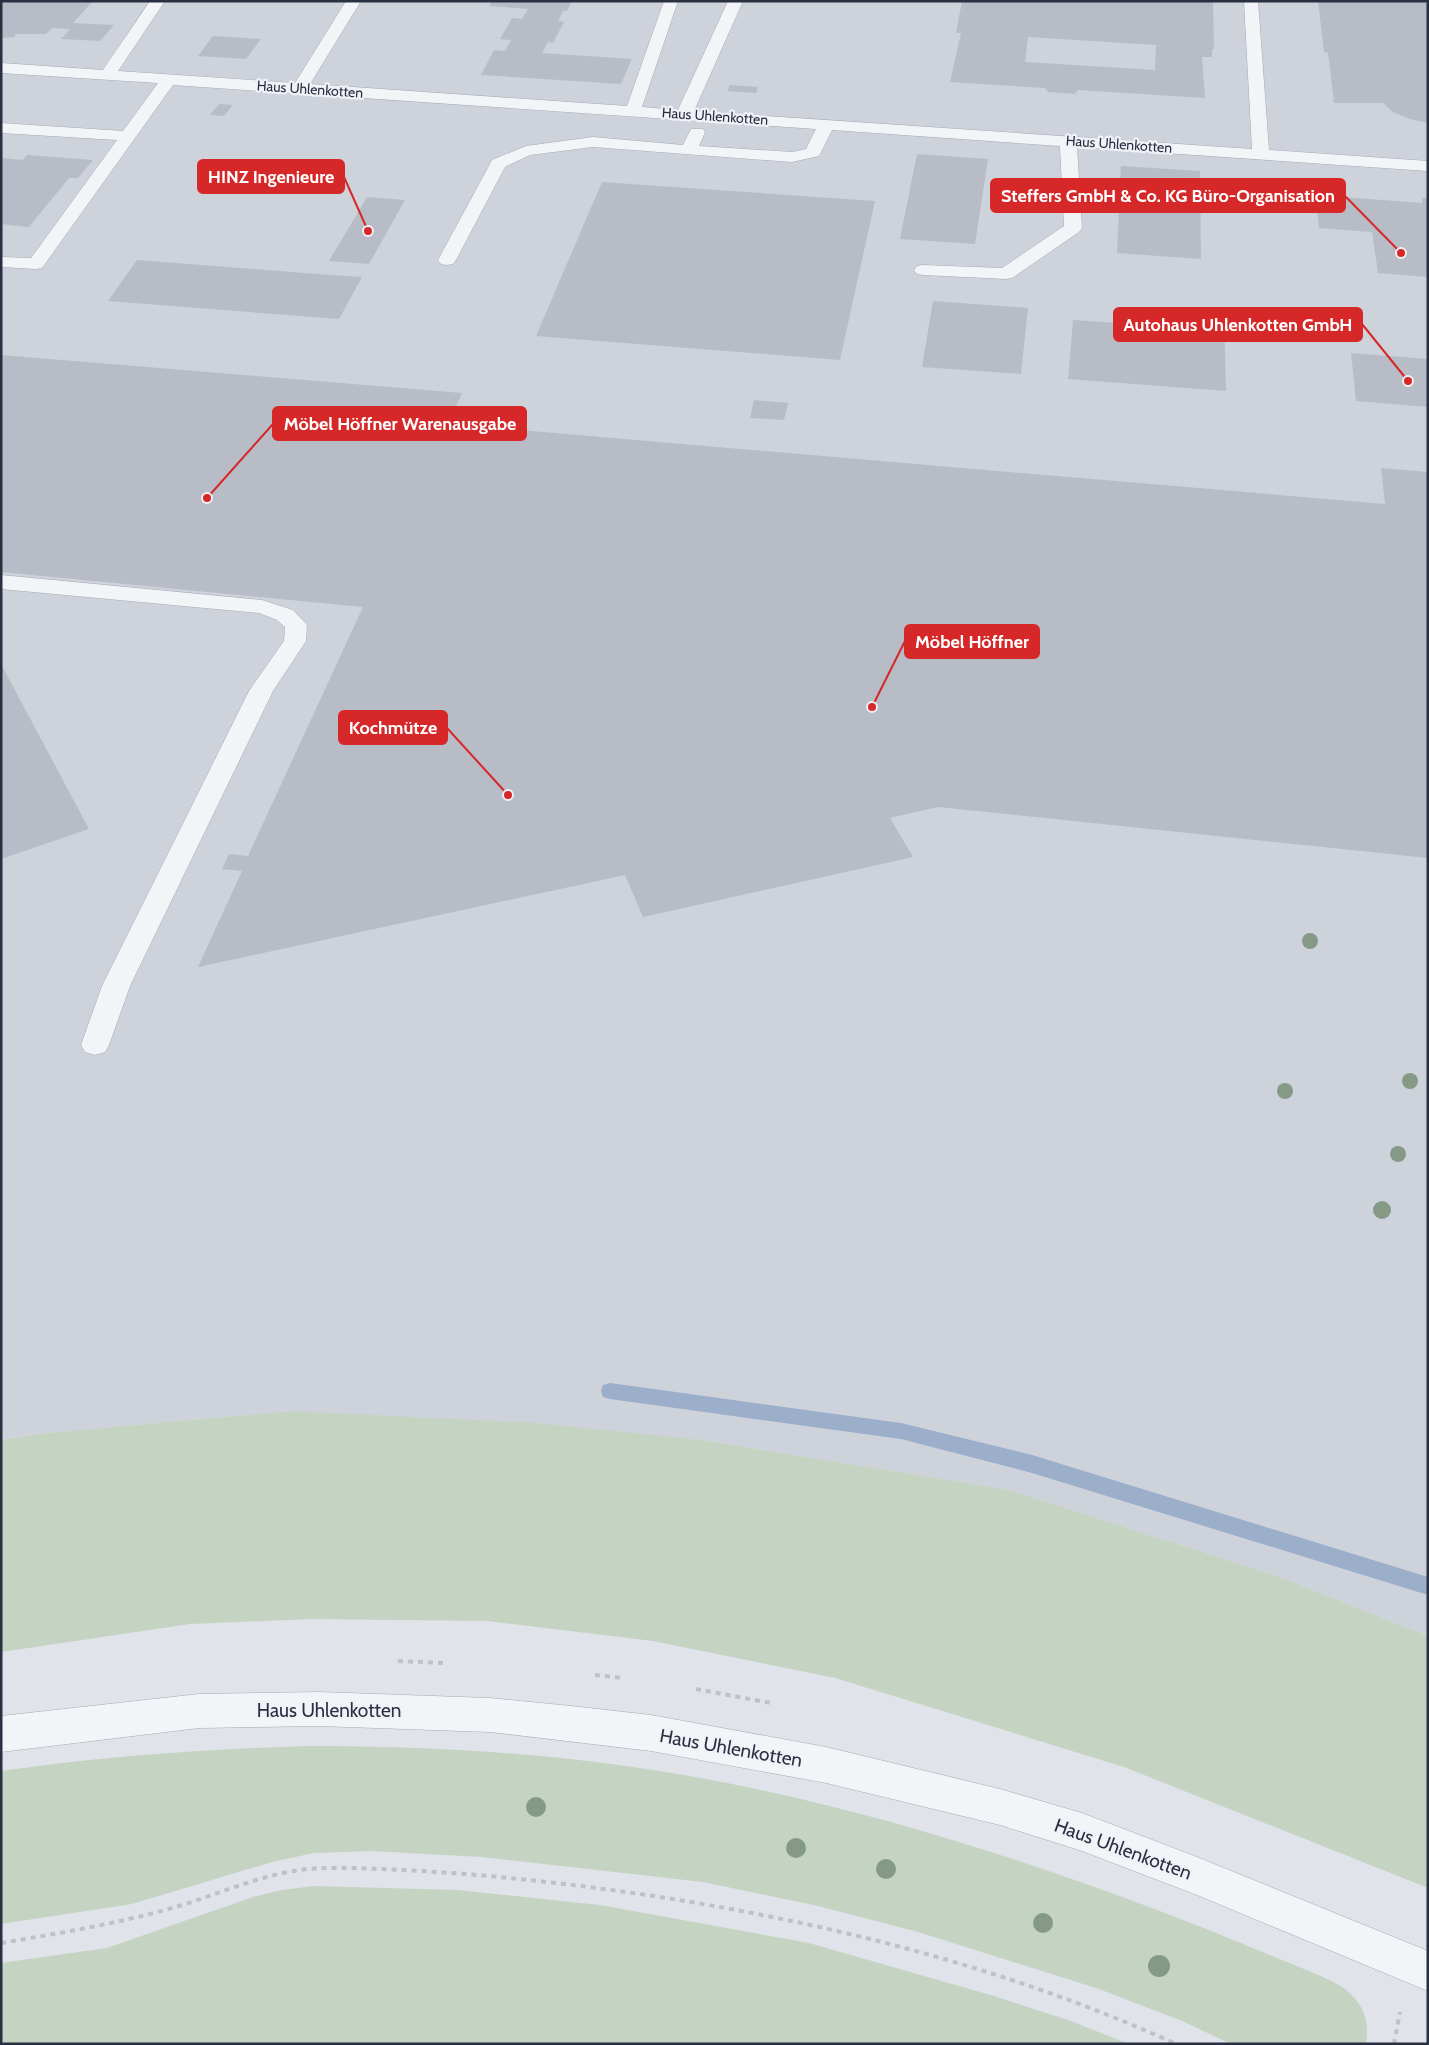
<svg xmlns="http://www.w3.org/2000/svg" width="1429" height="2045" font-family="Cabin,sans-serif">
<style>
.built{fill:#ced2db}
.green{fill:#c5d3c2}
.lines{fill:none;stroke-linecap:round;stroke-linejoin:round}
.stream{fill:#9baeca;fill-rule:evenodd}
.building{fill:#b8bcc6;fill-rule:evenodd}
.minor-casing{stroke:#a5aab3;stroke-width:1}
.path{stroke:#bec1c8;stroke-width:4;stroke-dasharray:5 5;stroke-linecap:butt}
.minor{fill:#f3f4f8;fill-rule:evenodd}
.tree{fill:#859987}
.labels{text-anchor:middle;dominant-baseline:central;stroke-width:4.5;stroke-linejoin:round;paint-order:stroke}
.far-street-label{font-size:14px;fill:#293041;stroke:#f0f2f7}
.near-street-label{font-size:19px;fill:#293041;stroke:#f0f2f7}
.leader{fill:none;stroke:#d62828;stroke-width:2}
.callout-dot{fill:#d62828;stroke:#f0f2f7;stroke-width:2}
.callout{fill:#d62828;stroke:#d62828;stroke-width:2}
.callout-label{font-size:18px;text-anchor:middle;font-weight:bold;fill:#fff}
</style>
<rect width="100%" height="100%" fill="#e0e3e9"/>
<path class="built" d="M1,1H1428V1636L1283,1578L1010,1490L702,1440L290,1411L46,1433L1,1440Z"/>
<path class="green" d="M290,1411L536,1423L702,1440L1010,1490L1283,1578L1428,1636V1888L1124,1767L835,1678L653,1641L487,1621L312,1619L190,1624L1,1652V1440L46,1433Z
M308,1746C430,1746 552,1753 672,1773C857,1804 1035,1862 1209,1930C1241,1943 1272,1956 1304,1969C1317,1975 1333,1980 1345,1989C1363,2003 1370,2021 1366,2044H1231L1182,2021L1099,1989L918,1932L818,1906L703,1882L482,1857L372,1851L314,1853L272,1862L132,1904L1,1924V1771C103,1756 205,1749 308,1746Z
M314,1886L457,1890L600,1905L809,1943L994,1996L1068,2020L1129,2044H1V1963L107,1948L253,1897L282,1890Z"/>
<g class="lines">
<path class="stream" d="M610,1383L901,1423L1032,1455L1428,1577V1595L1032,1473L901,1439L610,1399L603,1397L601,1391L603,1385Z"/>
</g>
<path class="building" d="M1,1H93L73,23L114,25L100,41L61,39L70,29L52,28L46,34H15V37L1,38Z
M492,1H572L567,11H563L558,21L564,22L553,43L548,42L542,53L632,59L621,84L481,75L494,50L505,51L511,40L500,39L512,18L522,19L528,9L489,6Z
M962,1H1213L1214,49H1212V57H1202L1205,98L1078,90L1075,94L1048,92L1045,88L950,82L961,33H956ZM1028,37L1156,45L1155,70L1025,62Z
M1318,1H1428V123L1410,119L1393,112L1383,103H1334L1328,53L1324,52Z
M213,36L261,39L246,59L198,56Z
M730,85L758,87L756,93L727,91Z
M219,104L233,105L224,116L210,115Z
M917,154L988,159L975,244L900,239Z
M27,155L93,160L78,178H69L29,227L1,224V158L23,160Z
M1121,166L1200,171L1201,259L1117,253Z
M602,182L875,201L840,360L536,336Z
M1316,195L1422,203V198H1428V277L1378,273L1372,232L1319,228Z
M367,197L405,200L369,264L329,261Z
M137,260L317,274L362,277L339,319L108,301Z
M933,301L1028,308L1021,374L922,367Z
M1162,312L1224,317L1226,391L1068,379L1073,320L1162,326Z
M1351,353L1428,359V407L1356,401Z
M1,355L462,393L448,424L1385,504L1381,468L1428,472V858L938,807L890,818L913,857L643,917L625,875L198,967L242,871L222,869L229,854L248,856L363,607L1,572Z
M754,400L788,403L784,420L750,418Z
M1,664L89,829L1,859Z"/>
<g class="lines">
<g class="minor-casing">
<path id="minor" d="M150,1H165L118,71L295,83L346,1H361L310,84L627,106L664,1H678L642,107L678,110L728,1H743L694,111L1252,149L1244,1H1258L1269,150L1428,161V171L1077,147L1082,228L1079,232L1012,278L1006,279L923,275L917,274L914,270L917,266L923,265L1002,268L1064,226L1060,146L832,130L819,156L792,162L593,147L530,155L505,167L456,260L453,264L447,265L441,264L438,260L490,164L492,160L526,146L593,137L683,145L691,129H703L705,132L699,146L792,152L806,149L816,129L173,85L42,268L36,269L1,267V257L31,258L117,140L1,133V123L123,131L158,83L1,73V63L103,70Z
M1,575L262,600L293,610L307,625L306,641L273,691L130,986L109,1045L105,1052L95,1055L85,1052L81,1045L102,986L249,691L284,641L285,627L277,620L259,613L1,589Z
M319,1692L490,1698L571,1706L651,1715L826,1747L1000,1789L1082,1813L1197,1857L1428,1951V1991L1197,1895L1082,1851L1000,1825L826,1783L651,1751L490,1732L319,1726L199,1728L1,1752V1716L199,1694Z"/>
</g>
<path class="path" d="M398,1661L444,1663
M595,1675L623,1678
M696,1689L771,1703
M1,1943C61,1933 121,1923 179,1906C222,1893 262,1874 307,1869C332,1867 356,1868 380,1869C427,1871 473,1874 519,1879C743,1902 971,1951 1176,2044
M1394,2044L1400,2012"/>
<use href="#minor" class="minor"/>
</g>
<g class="tree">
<circle cx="1310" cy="941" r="8"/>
<circle cx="1410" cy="1081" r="8"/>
<circle cx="1285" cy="1091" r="8"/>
<circle cx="1398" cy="1154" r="8"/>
<circle cx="1382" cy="1210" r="9"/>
<circle cx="536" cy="1807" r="10"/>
<circle cx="796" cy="1848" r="10"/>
<circle cx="886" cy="1869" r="10"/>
<circle cx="1043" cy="1923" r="10"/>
<circle cx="1159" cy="1966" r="11"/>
</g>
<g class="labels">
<g class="far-street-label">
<text transform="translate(310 89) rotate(4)">Haus Uhlenkotten</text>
<text transform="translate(715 116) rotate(4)">Haus Uhlenkotten</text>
<text transform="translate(1119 144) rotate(4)">Haus Uhlenkotten</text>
</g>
<g class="near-street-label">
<text x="329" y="1710">Haus Uhlenkotten</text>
<text transform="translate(731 1748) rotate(10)">Haus Uhlenkotten</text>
<text transform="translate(1123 1849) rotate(20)">Haus Uhlenkotten</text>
</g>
</g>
<path class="leader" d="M368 231L344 177M1401 253L1345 196M1408 381L1362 324M207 498L273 424M872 707L905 641M508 795L447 728"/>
<g class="callout-dot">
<circle cx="368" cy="231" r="5"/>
<circle cx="1401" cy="253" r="5"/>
<circle cx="1408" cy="381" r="5"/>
<circle cx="207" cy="498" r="5"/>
<circle cx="872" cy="707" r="5"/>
<circle cx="508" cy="795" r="5"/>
</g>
<g class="callout">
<rect x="198" y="160" width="146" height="33" rx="5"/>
<rect x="991" y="179" width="354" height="33" rx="5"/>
<rect x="1114" y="308" width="248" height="33" rx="5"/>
<rect x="273" y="407" width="253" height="33" rx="5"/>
<rect x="905" y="625" width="134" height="33" rx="5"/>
<rect x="339" y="711" width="108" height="33" rx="5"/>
</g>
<g class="callout-label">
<text x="271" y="183">HINZ Ingenieure</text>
<text x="1168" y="202">Steffers GmbH &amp; Co. KG Büro-Organisation</text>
<text x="1238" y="331">Autohaus Uhlenkotten GmbH</text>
<text x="400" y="430">Möbel Höffner Warenausgabe</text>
<text x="972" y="648">Möbel Höffner</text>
<text x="393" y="734">Kochmütze</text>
</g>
<rect width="1429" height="2045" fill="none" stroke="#293041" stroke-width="5"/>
</svg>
